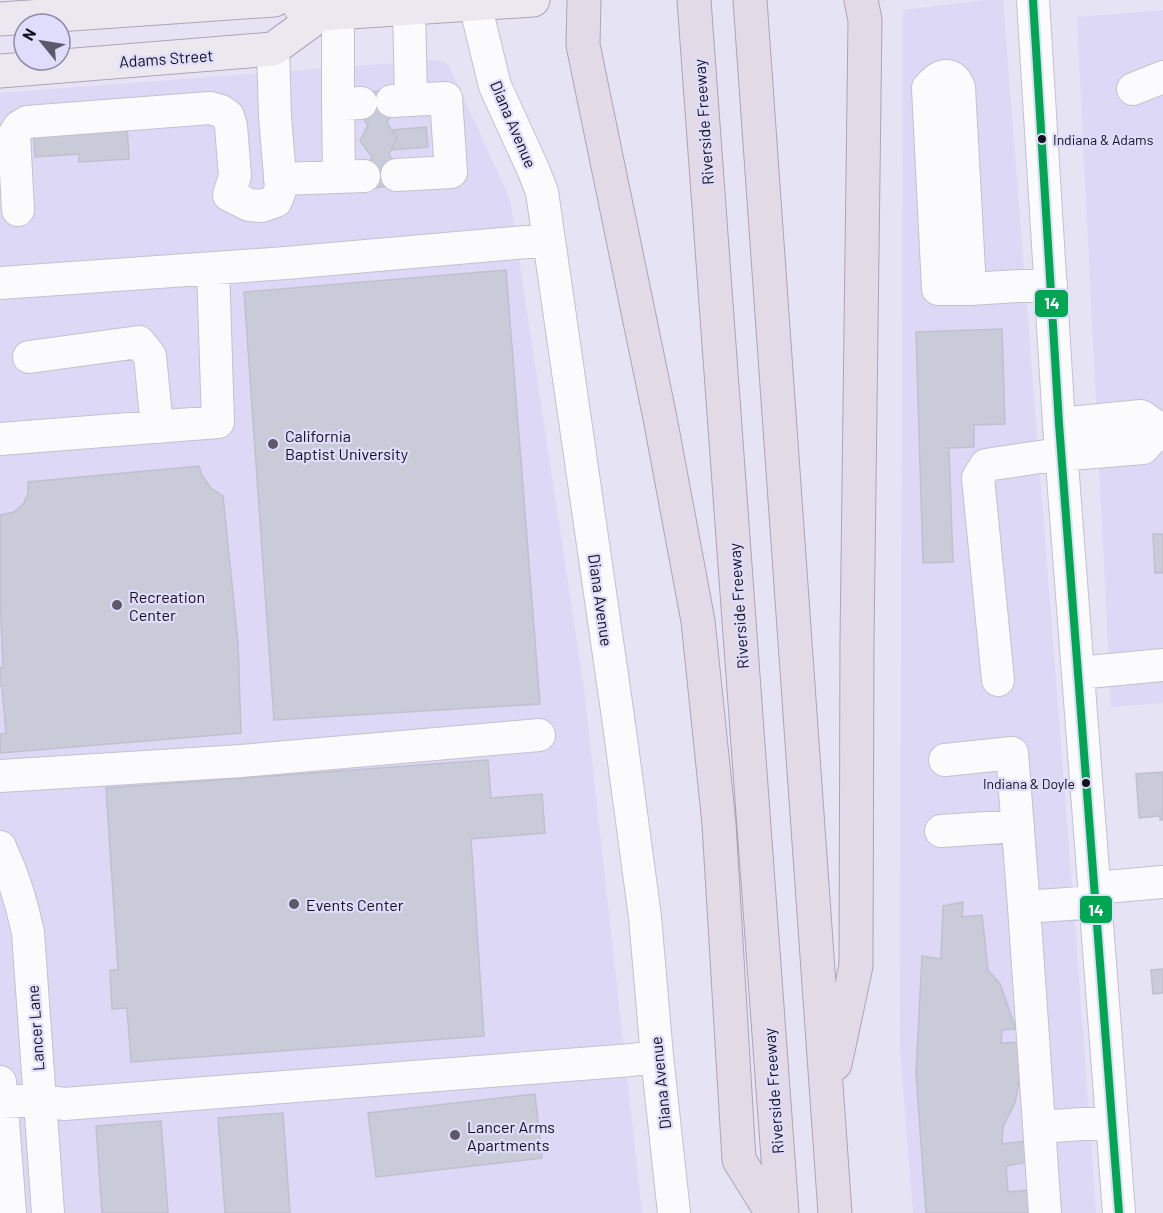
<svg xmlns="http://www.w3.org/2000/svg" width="1163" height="1213" font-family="Barlow,sans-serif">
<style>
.built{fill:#dcd8f6}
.building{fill:#cacbd9;stroke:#bfc0cd;stroke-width:1.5}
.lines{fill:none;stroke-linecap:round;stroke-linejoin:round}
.minor-casing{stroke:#c3c1cf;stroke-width:34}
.major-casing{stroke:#aca4b6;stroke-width:35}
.highway-casing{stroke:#aca4b6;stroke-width:35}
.minor{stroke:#fbfbfe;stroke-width:32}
.major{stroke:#ece8f0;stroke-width:33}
.highway{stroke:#e2dbe7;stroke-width:33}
.bus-1-casing{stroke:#e0dcfc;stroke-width:12}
.bus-1{stroke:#00a651;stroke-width:8}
.bus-dot{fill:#12111c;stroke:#e0dcfc;stroke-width:2}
.poi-dot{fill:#5c5a68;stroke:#e0dcfc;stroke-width:2}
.labels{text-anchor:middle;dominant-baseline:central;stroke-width:4.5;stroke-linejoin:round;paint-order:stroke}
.bus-label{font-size:14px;fill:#12111c;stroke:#e0dcfc;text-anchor:start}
.street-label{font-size:16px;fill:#12111c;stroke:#e0dcfc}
.poi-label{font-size:16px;fill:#12111c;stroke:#e0dcfc;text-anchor:start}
.line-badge{stroke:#e0dcfc;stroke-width:2}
.badge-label{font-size:16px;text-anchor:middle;font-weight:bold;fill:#fff}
</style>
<rect width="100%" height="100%" fill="#e6e3f5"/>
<path class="built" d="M986,0H1003L1076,938L1096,1213H913L900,1048L903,10Z
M1163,10V703L1111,707L1077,17Z
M435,60L445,62L449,66L510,199L584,689L642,1213H0V93Z"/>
<path class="building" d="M385,91L395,107L387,123L397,138L389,155L399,169L391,186L373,188L363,174L372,157L360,141L368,125L357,109L366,92Z
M127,124L129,159L79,162V154L35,157L33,130Z
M426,127L428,147L391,150L397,138L392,130Z
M506,270L540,704L274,720L244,292Z
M1002,329L1005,424L974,425V447L949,448L953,562L923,563L916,332Z
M199,466L202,476L211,488L223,496L238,643L241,733L0,753V734L6,733L2,686H0V668L3,667L0,595V515L14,512L24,503L28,493V482Z
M1153,534H1163V573H1155Z
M488,760L491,798L542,794L545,833L471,839L484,1036L131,1062L127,1008L112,1009L110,970H118L106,788Z
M1163,772V820H1160V816L1139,818L1136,774Z
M963,902L962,917L982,915L988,970L1000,984L1016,1029L1002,1030L1001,1043L1021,1042L1022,1064L1015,1103L1003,1127L1002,1144L1027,1141L1028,1162L1006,1166L1008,1192L1029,1190L1031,1213H926L916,1073L922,956L941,959L943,906Z
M1163,969V993L1153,994L1151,970Z
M535,1094L542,1158L376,1177L368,1113Z
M283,1113L290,1213H225L218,1118Z
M161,1121L168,1213H102L96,1126Z"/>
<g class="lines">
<g class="minor-casing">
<path id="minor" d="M475,0V4L495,86L533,169L542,192L618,717L645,917L657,1056L674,1213
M1033,0L1059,424L1119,1213
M409,8L411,100
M338,13V104
M1133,89L1163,77
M392,101L446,98L451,172L397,175
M339,177L338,104L361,103
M280,179L364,176
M18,210L14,135L19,127L27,122L210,108L221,111L228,116L231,126L235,176L229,195L249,205L262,206L276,201L281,188L275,117L273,49
M0,283L286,263L549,240
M970,289H938L928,88C934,81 944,71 954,79C956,81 957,84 959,87L970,289L1051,284
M29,357L139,342L150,356L157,427
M1059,424L1141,416L1160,429H1163
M0,439L218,422L213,268
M1078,673L1163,665
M998,680L978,478L986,465L1046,456L1143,448L1160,429
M945,760L1012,753L1024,907
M0,776L241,761L539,735
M941,831L1018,826
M0,847C13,875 22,903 28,933L48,1213
M1094,888L1163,882
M0,1082L10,1213
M2,1102L40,1100L64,1104L632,1060L657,1056
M1039,1127L1112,1122
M1045,1213L1024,907L1096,902"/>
</g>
<g class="major-casing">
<path id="major" d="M300,7L321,14L533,0
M0,19L274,0
M0,71L273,49L321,14"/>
</g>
<g class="highway-casing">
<path id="highway" d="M584,0L583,45L660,418L698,621L719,824L739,1160L772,1213
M694,0L782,1213
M750,0L835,1213
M835,1064L856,966L857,641L865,20L861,0"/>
</g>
<use href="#minor" class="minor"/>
<use href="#major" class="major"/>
<use href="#highway" class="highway"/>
<g class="bus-1-casing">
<path id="bus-1" d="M1033,0L1059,424L1119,1213"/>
</g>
<use href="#bus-1" class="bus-1"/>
</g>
<g class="bus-dot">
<circle cx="1042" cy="139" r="5"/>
<circle cx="1086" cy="783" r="5"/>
</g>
<g class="poi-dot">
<circle cx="273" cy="444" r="6"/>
<circle cx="117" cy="605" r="6"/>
<circle cx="294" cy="904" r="6"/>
<circle cx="455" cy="1135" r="6"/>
</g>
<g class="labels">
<g class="bus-label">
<text x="1053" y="139">Indiana &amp; Adams</text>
<text x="1075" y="783" text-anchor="end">Indiana &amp; Doyle</text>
</g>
<g class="street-label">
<text transform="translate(166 58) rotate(-4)">Adams Street</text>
<text transform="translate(703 122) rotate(-94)">Riverside Freeway</text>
<text transform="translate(514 124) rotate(67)">Diana Avenue</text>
<text transform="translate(601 600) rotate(82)">Diana Avenue</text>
<text transform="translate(738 606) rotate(-94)">Riverside Freeway</text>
<text transform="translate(35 1028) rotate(-94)">Lancer Lane</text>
<text transform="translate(660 1083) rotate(-96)">Diana Avenue</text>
<text transform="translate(773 1091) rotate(-94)">Riverside Freeway</text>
</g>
<g class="poi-label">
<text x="285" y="435">California<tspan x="285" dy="18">Baptist University</tspan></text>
<text x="129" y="596">Recreation<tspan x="129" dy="18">Center</tspan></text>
<text x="306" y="904">Events Center</text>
<text x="467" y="1126">Lancer Arms<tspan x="467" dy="18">Apartments</tspan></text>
</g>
</g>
<g class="line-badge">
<rect x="1034" y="289" width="35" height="29" rx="6" fill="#00a651"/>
<rect x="1079" y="895" width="34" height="29" rx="6" fill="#00a651"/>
</g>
<g class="badge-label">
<text x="1052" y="309">14</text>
<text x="1096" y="916">14</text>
</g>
<g transform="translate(42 42) rotate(300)"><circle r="28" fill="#e0dcfc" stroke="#8e8ba2" stroke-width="1.5"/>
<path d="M0-4.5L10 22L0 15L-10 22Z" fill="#5c5a68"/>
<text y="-9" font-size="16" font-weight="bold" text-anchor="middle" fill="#12111c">N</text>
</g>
</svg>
